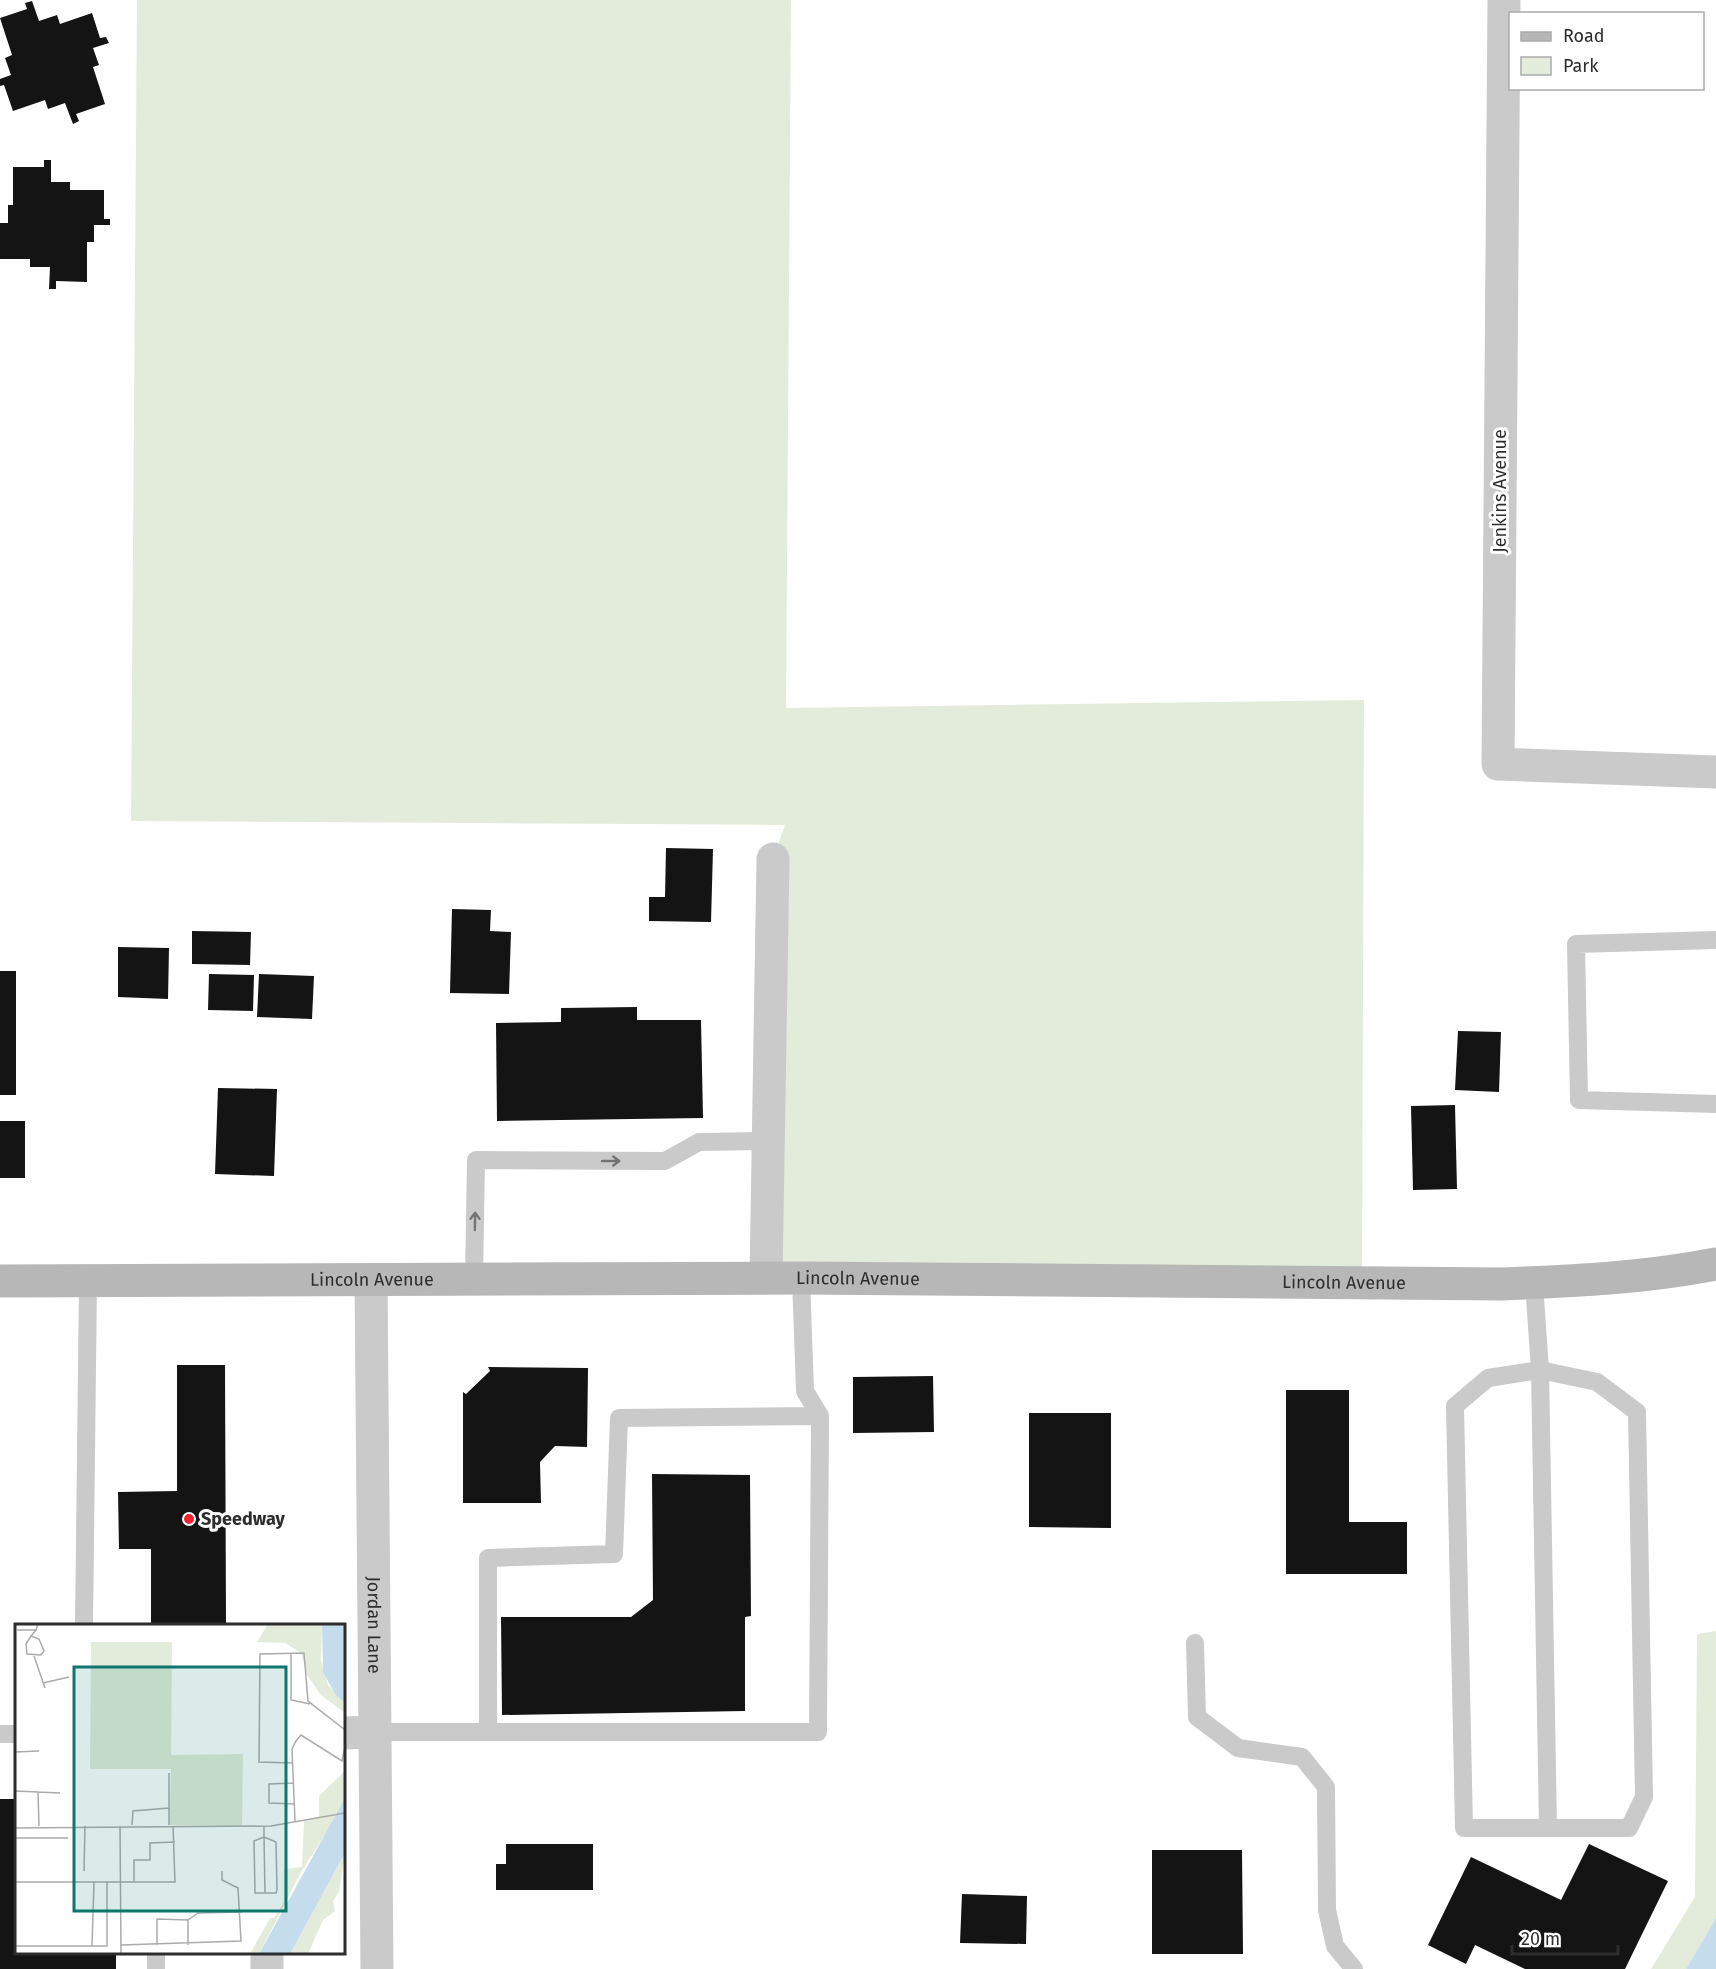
<svg xmlns="http://www.w3.org/2000/svg" width="1716" height="1969" font-family="'Fira Sans',sans-serif">
<style>
.green{fill:#e3ecda}
.water{fill:#c5dced}
.building{fill:#141414}
.lines{fill:none;stroke-linecap:round;stroke-linejoin:round}
.service{stroke:#cacaca;stroke-width:18}
.minor{stroke:#cacaca;stroke-width:33}
.secondary{stroke:#b7b7b7;stroke-width:33}
.oneway{stroke:#747474}
.poi-dot{fill:#ee2531;stroke:#fff;stroke-width:2}
.labels{text-anchor:middle;dominant-baseline:central;stroke-width:6;stroke-linejoin:round;paint-order:stroke}
.street-label{font-size:18px;fill:#2d2d2d;stroke:#fff}
.poi-label{font-size:18px;font-weight:bold;fill:#2d2d2d;stroke:#fff;text-anchor:start}
.inset-road{fill:none;stroke:#ababab;stroke-width:1.5}
.view{fill:#0f766e;fill-opacity:0.15;stroke:#0f766e;stroke-width:3}
.inset-edge{fill:none;stroke:#2d2d2d;stroke-width:3}
</style>
<rect width="100%" height="100%" fill="#fff"/>
<path class="green" d="M137,0H791L786,708L1364,700L1362,1283L766,1278L773,859L785,825L131,821Z
M1716,1631V1918L1686,1969H1651L1695,1897L1697,1634Z"/>
<path class="water" d="M1716,1918V1969H1686L1713,1923Z"/>
<path class="building" d="M32,1L39,21L57,15L60,24L92,13L100,38L106,37L109,43L93,48L99,65L93,67L105,104L76,114L79,121L73,124L65,103L48,109L45,100L13,111L4,85L0,86V79L11,75L5,58L12,55L0,18L27,9L25,3Z
M44,160H51V182H70V190H104V219H110V225H94V242H87V282L56,281V289H49L50,267H30V259H0V223H8V205H13V167H44Z
M666,848L713,849L711,922L649,921V897H665Z
M452,909L491,910L490,931L511,932L509,994L450,993Z
M192,931L251,932L250,965L192,964Z
M118,947L169,948L168,999L118,997Z
M0,971H16V1095H0Z
M209,974L254,975L253,1011L208,1010Z
M259,974L314,976L312,1019L257,1017Z
M637,1007V1020H701L703,1118L497,1121L496,1023L561,1022V1008Z
M1458,1031L1501,1032L1499,1092L1455,1090Z
M218,1088L277,1089L274,1176L215,1174Z
M1455,1105L1457,1189L1413,1190L1411,1106Z
M0,1121H25V1178H0Z
M177,1365H225L226,1626H151V1549H119L118,1492L177,1491Z
M488,1367L588,1368L587,1447L555,1446L540,1462L541,1503H463V1392L466,1394L490,1371Z
M933,1376L934,1432L853,1433V1377Z
M1286,1390H1349V1522H1407V1574H1286Z
M1029,1413H1111V1528L1029,1527Z
M652,1474L750,1475L751,1616L745,1617V1711L502,1715L501,1617H631L653,1600Z
M0,1799H16V1952H116V1969H0Z
M506,1844H593V1890H496V1864H506Z
M1589,1844L1668,1881L1625,1969H1525L1475,1945L1466,1964L1428,1945L1471,1857L1561,1900Z
M1152,1850H1242L1243,1954H1152Z
M962,1894L1027,1896L1026,1944L960,1943Z"/>
<g class="lines">
<path class="service" d="M1716,940L1576,944L1579,1100L1716,1104
M474,1279L476,1160L665,1161L699,1142L769,1141
M1534,1283L1540,1370L1488,1378L1455,1406L1464,1828H1629L1644,1797L1637,1412L1597,1382L1540,1370L1548,1828
M84,1626L88,1281
M1195,1643L1197,1717L1238,1748L1302,1757L1326,1787L1327,1910L1335,1946L1354,1969
M488,1731V1558L614,1554L619,1418L820,1416
M374,1732H818L820,1416L805,1391L801,1278
M0,1734H16
M156,1969V1952"/>
<g class="minor">
<path d="M1504,0L1498,764L1716,772"/>
<path d="M766,1278L773,859"/>
<path id="s1" d="M371,1281L377,1969"/>
<path d="M344,1733L374,1732"/>
<path d="M267,1969V1952"/>
</g>
<path class="secondary" id="s2" d="M0,1281L801,1278L1502,1284C1574,1281 1645,1278 1716,1264"/>
</g>
<defs><path id="oneway-shaft" d="M-6 0H5M1.5-3L5.5 0L1.5 3" fill="none" stroke-width="1.6" stroke-linecap="round" stroke-linejoin="round" transform="scale(1.5)"/></defs>
<g class="oneway">
<use href="#oneway-shaft" transform="translate(611 1161)"/>
<use href="#oneway-shaft" transform="translate(475 1221) rotate(-89)"/>
</g>
<circle class="poi-dot" cx="189" cy="1519" r="6"/>
<g class="labels">
<g class="street-label">
<text transform="translate(1500 491) rotate(-90)">Jenkins Avenue</text>
<text stroke="none"><textPath href="#s2" startOffset="858">Lincoln Avenue</textPath></text>
<text stroke="none"><textPath href="#s2" startOffset="372">Lincoln Avenue</textPath></text>
<text stroke="none"><textPath href="#s2" startOffset="1344">Lincoln Avenue</textPath></text>
<text stroke="none"><textPath href="#s1" startOffset="344">Jordan Lane</textPath></text>
</g>
<g class="poi-label">
<text x="201" y="1519">Speedway</text>
</g>
</g>
<g transform="translate(15 1624)">
<rect width="330" height="330" fill="#fff"/>
<path d="M253,0H307L306,36L313,61L330,79V89L306,71L292,51L286,29L270,19L242,18ZM76,18H157L156,131L228,130L227,202L154,201L156,145H75ZM330,147V174L318,198L286,248L244,330H235L255,294H259L269,278V245L287,243L289,196L304,193V172ZM330,229L324,268L318,277L320,287L308,296L293,330H275Z" fill="#e3ecda"/>
<path d="M307,0H330V79L320,70L308,48ZM330,174V229L275,330H244Z" fill="#c5dced"/>
<path class="inset-road" d="M2,6H21L23,0M16,12L24,15L29,27L26,31L12,30L11,20L16,12L21,6M276,29V76L295,80M19,32L30,64M28,59L54,53M0,128L24,127M278,139L244,138L245,30L289,29L293,77L330,106M279,159L254,160V179L280,180M0,167L23,168L24,202M23,168L45,169M280,198L277,125L281,117L286,111L327,137L330,123M117,201L118,187L154,184M154,201V149M105,202L106,330M249,202V213L239,217L240,269H261L262,266L261,218L249,213L250,269M0,204L256,202L330,189M0,214H53M69,247L70,202M119,257V236H135V219L160,218M0,258H92M173,296L183,289L227,288M106,321L226,317L223,264L207,256V247M142,321V295L173,296V321M0,322H92V258H160L158,202M77,322L79,258"/>
<path class="view" d="M59,43H271V287H59Z"/>
<rect width="330" height="330" class="inset-edge"/>
</g>
<rect x="1509" y="12" width="195" height="78" fill="#ffffff" stroke="#ababab" stroke-width="1.5"/>
<rect x="1521" y="32" width="30" height="9" fill="#b7b7b7" stroke="#ababab" stroke-width="1.5"/>
<text x="1563" y="42" font-size="18" fill="#2d2d2d">Road</text>
<rect x="1521" y="57" width="30" height="18" fill="#e3ecda" stroke="#ababab" stroke-width="1.5"/>
<text x="1563" y="72" font-size="18" fill="#2d2d2d">Park</text>
<path d="M1512 1945v9h106v-9" fill="none" stroke="#2d2d2d" stroke-width="3"/>
<text x="1521" y="1945" font-size="18" fill="#2d2d2d" stroke="#ffffff" stroke-width="4.5" paint-order="stroke">20 m</text>
</svg>
